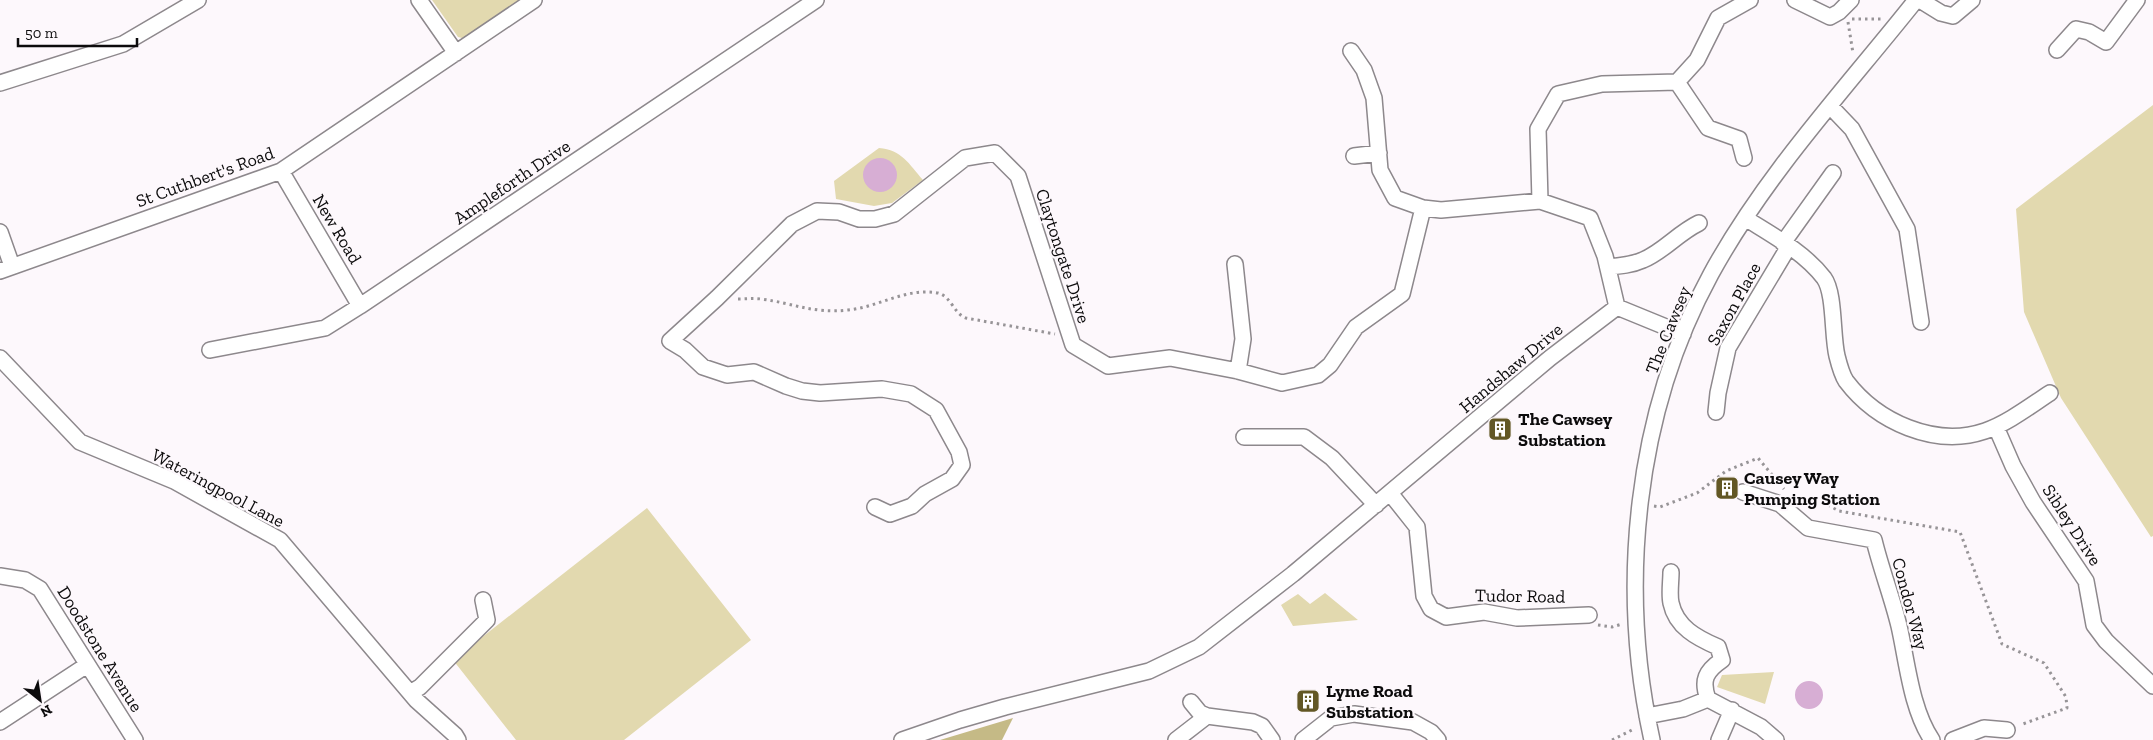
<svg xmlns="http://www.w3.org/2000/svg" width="2153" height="740" font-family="'Zilla Slab',serif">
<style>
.green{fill:#e2d9af}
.forest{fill:#c5ba86}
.water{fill:#d7aed4}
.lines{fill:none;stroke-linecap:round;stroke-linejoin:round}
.minor-casing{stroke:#8d888c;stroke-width:18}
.path{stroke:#979497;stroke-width:3;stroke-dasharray:2.5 4;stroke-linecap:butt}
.minor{stroke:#fff;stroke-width:15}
.labels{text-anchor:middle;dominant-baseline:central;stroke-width:4.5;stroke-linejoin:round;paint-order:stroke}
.street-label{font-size:18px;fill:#0c0b0c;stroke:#fdf8fc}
.poi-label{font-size:18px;font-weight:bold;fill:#0c0b0c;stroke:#fdf8fc;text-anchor:start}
</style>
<rect width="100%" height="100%" fill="#fdf8fc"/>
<path class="green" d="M432,0H521L468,36L462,38L458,37Z
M2153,105V536L2151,537L2061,398L2024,312L2016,209Z
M879,148C902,150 909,164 923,180L892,203L874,206L836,199L834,181Z
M647,508L751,640L624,740H516L453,660Z
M1325,593L1358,620L1293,626L1281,605L1298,594L1310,604Z
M1774,672L1765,704L1717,687L1722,675Z"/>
<path class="forest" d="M1013,718L1002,740H940Z"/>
<path class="water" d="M863 175a17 17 0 1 1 34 0a17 17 0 1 1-34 0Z
M1795 695a14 14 0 1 1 28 0a14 14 0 1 1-28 0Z"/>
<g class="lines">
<g class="minor-casing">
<path id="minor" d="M419,0L456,53
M1795,0L1830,17L1839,12L1851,0
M1920,0L1941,13L1953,16L1972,0
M2057,50L2076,29L2089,32L2106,42L2137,0
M1351,51L1364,70L1374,98L1380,170L1395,198L1423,208L1441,210L1540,201L1590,218L1605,256L1617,307
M1677,82L1708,128L1739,139L1744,158
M0,83L123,44L198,0
M1831,107L1852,129L1907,229L1921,322
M1354,156L1379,153
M281,171L360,306
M1540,201L1538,129L1558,94L1602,84L1677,82L1697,60L1718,18L1750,0
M1745,218C1772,235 1804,252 1824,278C1835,293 1832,336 1837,356C1839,364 1842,375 1846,381C1877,422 1935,448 1985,431C2008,423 2030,406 2050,393
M0,232L12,266
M1783,243L1833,173
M1235,264L1243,339L1238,371
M1608,267C1620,266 1632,265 1643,260C1663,252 1678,233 1699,223
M0,271L281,171L534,0
M210,350L325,328L360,306L816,0
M0,358L80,442L174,481L280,540L416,700L455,735L458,740
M1716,412L1718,393L1728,348L1789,246
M1996,427L2013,466L2033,502L2086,581L2094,625L2106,641L2153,686
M1244,437H1304L1332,458L1376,505
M1743,492L1780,504L1808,528L1874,540C1881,569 1892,597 1899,626C1907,661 1911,709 1932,740
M1390,493L1417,527L1424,596L1431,609L1446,617L1484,612L1517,618L1589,615
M875,507L890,514L912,506L925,494L952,479L962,465L959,452L936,410L911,394L882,389L820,393L802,391L786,386L754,372L727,375L703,367L685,350L670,341L717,298L792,224L817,211L839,212L859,219H875L894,214L965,158L995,153L1018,176L1073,345L1108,366L1170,358L1238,371L1282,383L1318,375L1330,365L1356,327L1402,294L1423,208
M1671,572C1671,582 1669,594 1671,603C1676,627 1697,638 1718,647L1722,660C1706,671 1701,680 1708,699
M0,576L25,580L40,589L135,740
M410,693L420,687L487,620L483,600
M1191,702L1200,713L1207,716L1253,722L1262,726L1272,740
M1647,716L1683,709L1708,699L1761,727L1776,740
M0,722L87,665
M902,740L960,720L1005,707L1149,671L1199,647L1293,574L1550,358L1617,307L1683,334
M1176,740L1207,716
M1303,740L1331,718L1354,714L1413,722L1431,732L1438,740
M1652,740C1618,587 1635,413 1711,274C1765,175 1846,88 1916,0
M1719,740L1732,710
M1953,740L1984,728L2007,730"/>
</g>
<path class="path" d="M1852,19H1881
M1848,22L1853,53
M738,299C746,299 753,298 761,299C793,303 813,314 848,310C879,307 907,287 938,293C951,296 954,314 966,318L1055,334
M1802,502L1828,505L1839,511L1960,532L2002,644L2044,663L2066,697L2067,708L2020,725
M1654,506L1660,507L1697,493L1726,471L1758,458L1784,489
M1598,625L1612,627L1622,624
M1612,740L1634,729"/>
<use href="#minor" class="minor"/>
</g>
<defs>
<g id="building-square" transform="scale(1.25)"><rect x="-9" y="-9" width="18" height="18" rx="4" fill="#625724" stroke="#fdf8fc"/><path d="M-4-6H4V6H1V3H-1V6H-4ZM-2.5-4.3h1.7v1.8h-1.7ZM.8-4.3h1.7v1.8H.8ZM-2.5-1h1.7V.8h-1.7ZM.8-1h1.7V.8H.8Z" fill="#fff"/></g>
</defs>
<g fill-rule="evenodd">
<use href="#building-square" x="1500" y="429"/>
<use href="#building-square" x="1727" y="488"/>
<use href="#building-square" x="1308" y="701"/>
</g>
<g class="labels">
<g class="street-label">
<text transform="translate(205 177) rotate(-20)">St Cuthbert's Road</text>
<text transform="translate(512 182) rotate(-34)">Ampleforth Drive</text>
<text transform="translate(337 229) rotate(59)">New Road</text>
<text transform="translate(1063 256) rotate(72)">Claytongate Drive</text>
<text transform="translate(1734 304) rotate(-61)">Saxon Place</text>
<text transform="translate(1668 330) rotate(-68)">The Cawsey</text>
<text transform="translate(1511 368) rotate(-40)">Handshaw Drive</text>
<text transform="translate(218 488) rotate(28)">Wateringpool Lane</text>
<text transform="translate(2072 525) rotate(57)">Sibley Drive</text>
<text transform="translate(1520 596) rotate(1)">Tudor Road</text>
<text transform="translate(1910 604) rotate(75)">Condor Way</text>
<text transform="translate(100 649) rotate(58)">Doodstone Avenue</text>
</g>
<g class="poi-label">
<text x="1518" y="419">The Cawsey<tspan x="1518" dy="21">Substation</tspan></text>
<text x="1744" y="478">Causey Way<tspan x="1744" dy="21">Pumping Station</tspan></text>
<text x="1326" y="691">Lyme Road<tspan x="1326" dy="21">Substation</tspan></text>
</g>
</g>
<g transform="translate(40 700) rotate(150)" stroke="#fdf8fc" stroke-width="4" paint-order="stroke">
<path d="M0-4L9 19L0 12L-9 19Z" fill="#0c0b0c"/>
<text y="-8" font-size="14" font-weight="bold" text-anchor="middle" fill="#0c0b0c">N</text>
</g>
<path d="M18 38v8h119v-8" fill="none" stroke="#0c0b0c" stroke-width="2.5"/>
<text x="25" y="38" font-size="15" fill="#0c0b0c" stroke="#fdf8fc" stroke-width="4" paint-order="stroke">50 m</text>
</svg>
